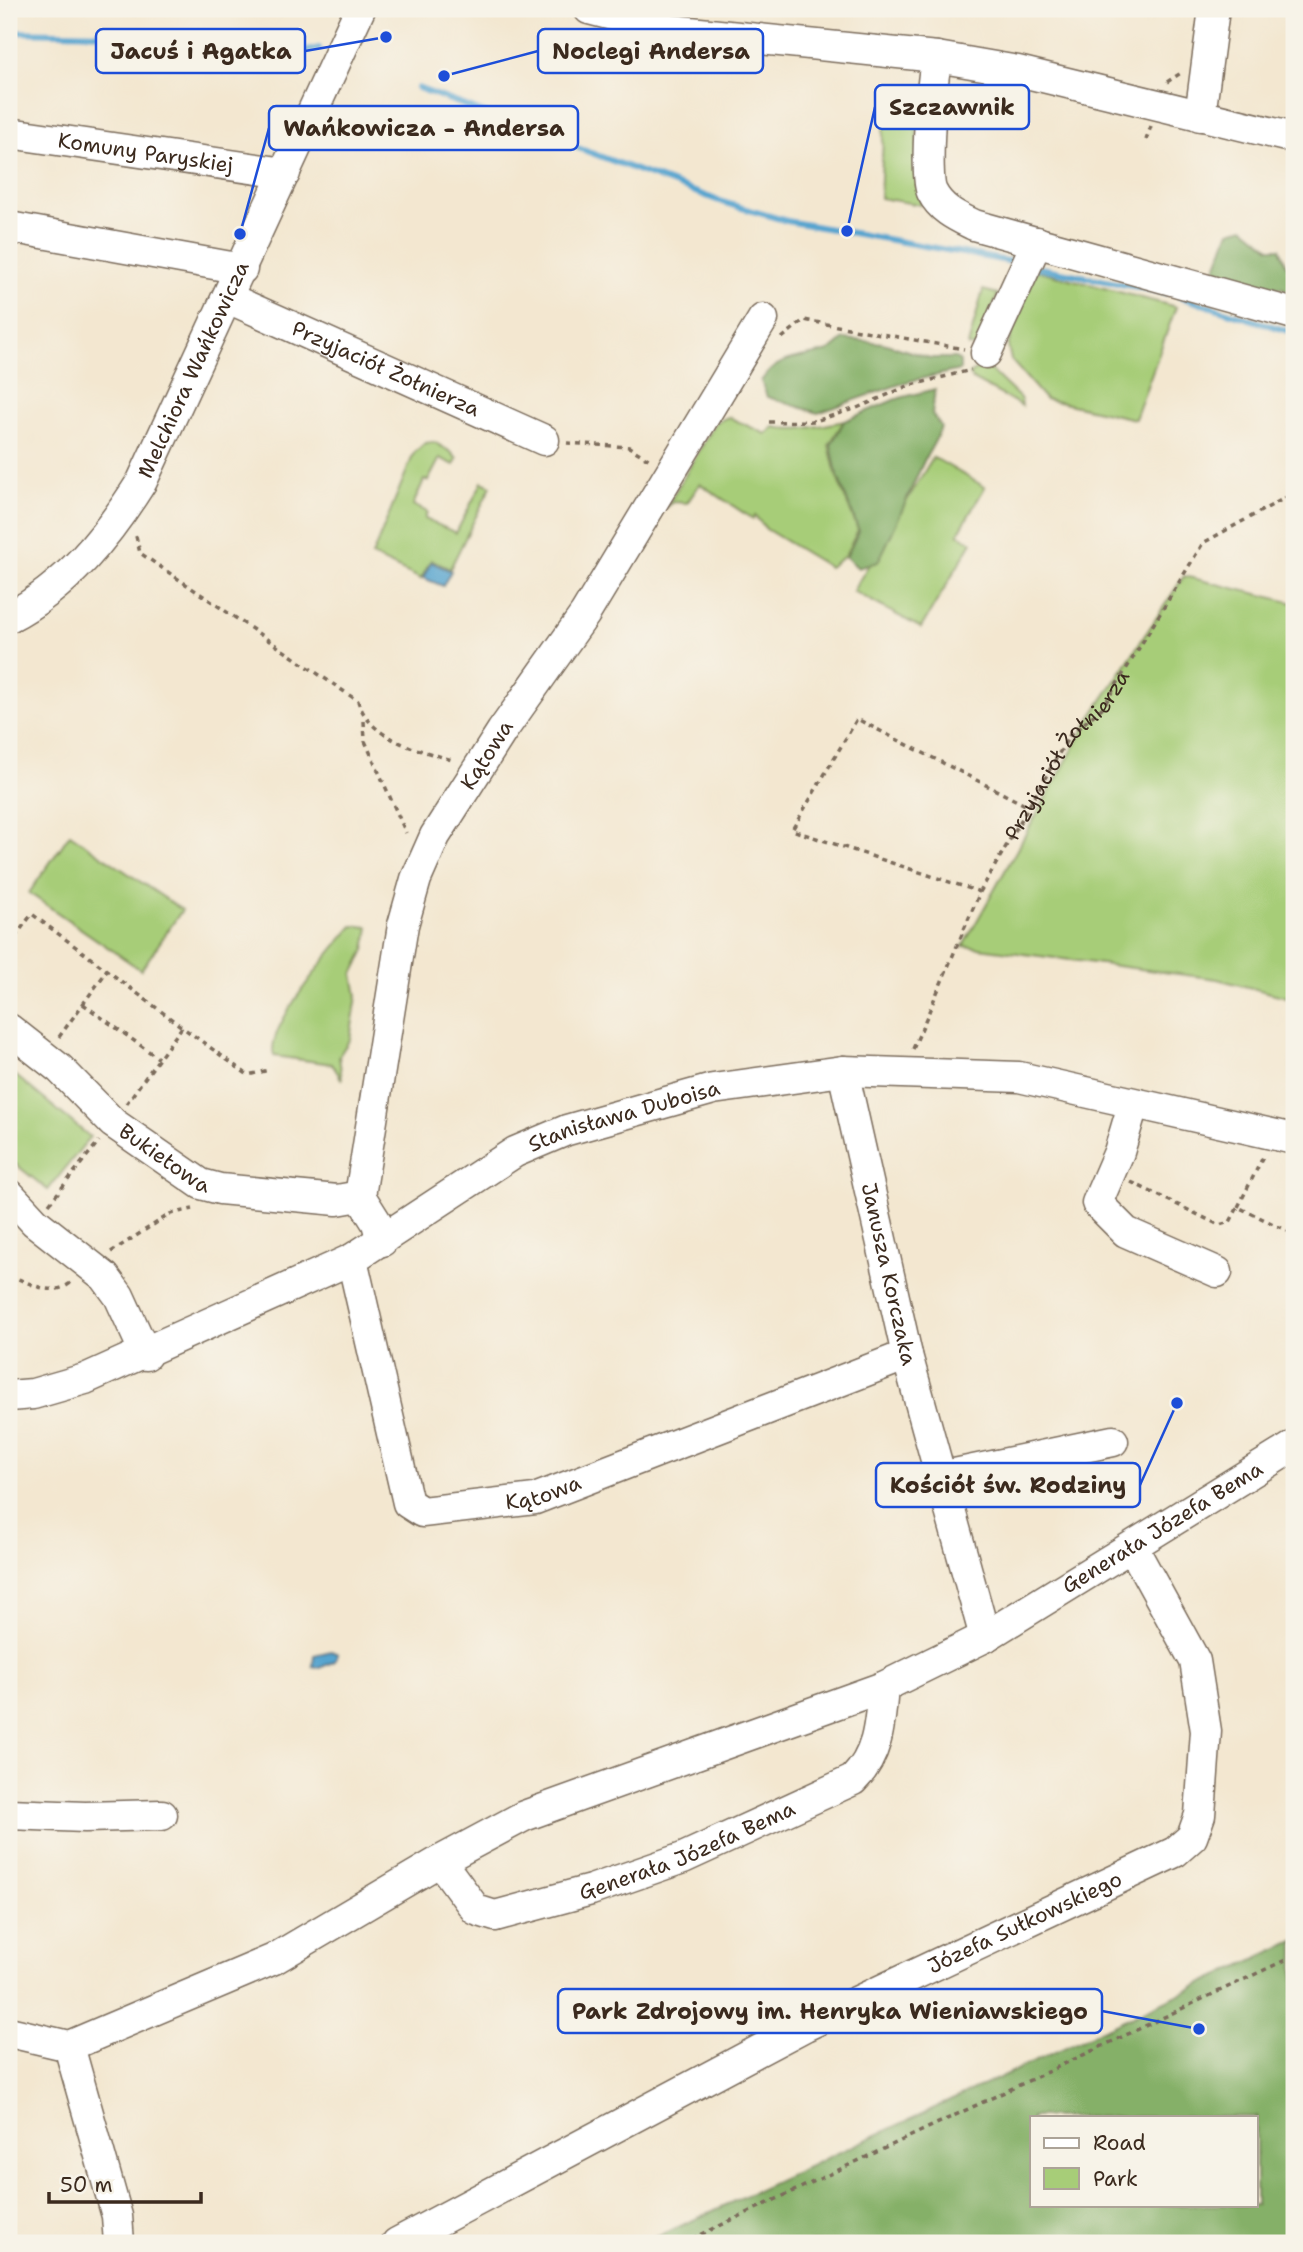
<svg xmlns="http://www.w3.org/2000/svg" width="1303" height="2252" font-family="'Shantell Sans',sans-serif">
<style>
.green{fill:#a7cd78;stroke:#717c4b;stroke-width:2}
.forest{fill:#85b068;stroke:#606d43;stroke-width:2;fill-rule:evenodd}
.water{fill:#56a4cf;stroke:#486776;stroke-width:2}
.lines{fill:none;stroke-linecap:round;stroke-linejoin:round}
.stream{stroke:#56a4cf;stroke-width:6}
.minor-casing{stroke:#7b6c5c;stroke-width:33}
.path{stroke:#7b6c5c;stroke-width:3.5;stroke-dasharray:5 5;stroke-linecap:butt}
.minor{stroke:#fff;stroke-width:30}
.labels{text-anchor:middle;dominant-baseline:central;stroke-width:5;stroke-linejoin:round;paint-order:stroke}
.street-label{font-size:21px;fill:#3b2a1e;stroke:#f7f3e8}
.leader{fill:none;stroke:#1d4ed8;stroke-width:2.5}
.callout-dot{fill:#1d4ed8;stroke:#f7f3e8;stroke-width:2.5}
.callout{fill:#f7f3e8;stroke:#1d4ed8;stroke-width:2.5}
.callout-label{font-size:23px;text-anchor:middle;font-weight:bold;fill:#3b2a1e}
</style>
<rect width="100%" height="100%" fill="#f7f3e8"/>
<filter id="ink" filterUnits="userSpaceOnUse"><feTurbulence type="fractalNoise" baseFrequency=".0143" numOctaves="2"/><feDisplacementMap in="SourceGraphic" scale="14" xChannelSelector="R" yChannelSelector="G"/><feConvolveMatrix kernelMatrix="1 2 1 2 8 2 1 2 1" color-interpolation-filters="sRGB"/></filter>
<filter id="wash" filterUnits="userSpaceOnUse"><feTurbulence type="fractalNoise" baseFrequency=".00686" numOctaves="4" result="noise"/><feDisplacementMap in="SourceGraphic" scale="28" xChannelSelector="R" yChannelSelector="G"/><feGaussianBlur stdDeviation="1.57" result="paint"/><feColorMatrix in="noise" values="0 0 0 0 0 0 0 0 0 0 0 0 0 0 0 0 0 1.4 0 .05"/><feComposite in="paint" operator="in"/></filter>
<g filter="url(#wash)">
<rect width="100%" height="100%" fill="#f3e7d0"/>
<path class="green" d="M915,92L921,205L880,198L884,118Z
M1036,270L1176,307L1135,419L1045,399L1011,360L1008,346L1014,324Z
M983,290L998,294L977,347L968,346Z
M984,364L1021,399L1022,406L972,379L970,374Z
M728,417L766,434L774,427C797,432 820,426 844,421L829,445L836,475L858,530L845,556L829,567L766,529L755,516L753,519L700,484L687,503L673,502L666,508L716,422Z
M434,442L451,452L457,459L454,465L440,458L428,481L424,480L413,505L427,512L425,519L456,533L482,482L491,486L450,569L431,560L421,579L372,556L414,453L425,443Z
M933,457L985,487L958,534L972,542L921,628L853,591Z
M1184,576L1294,603V999L1217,979L963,946L1091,717Z
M70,834L182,910L141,970L29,893Z
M353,926L369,927L365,950L353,974L357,996L350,1039L339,1056L342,1080L332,1064L274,1056C264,1028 334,948 353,926Z
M15,1075L90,1137L48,1190L9,1159V1082Z"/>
<path class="forest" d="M1244,227L1270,248H1280L1286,265L1294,267V294L1282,288L1247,287L1213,275L1230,231Z
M844,339L883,343L930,358H955L960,361V370L906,382L818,413L767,397L761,381C779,355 799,359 825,352C832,351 839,343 844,339Z
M935,389L932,414L941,427C937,440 930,449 924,461C908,495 895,529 878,562L858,568L846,557L859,531L837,474L831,445L844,421L896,399Z
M1294,1941V2243H644ZM1032,2117H1256V2205H1032Z"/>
<path class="water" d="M431,562L451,571L443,586L423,578Z
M331,1651L338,1654L335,1661L320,1668L313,1666L314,1655Z"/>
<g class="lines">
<path class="stream" d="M9,32L110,34L209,69L241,67L319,48
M418,88L722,202L787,221L1018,263
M1036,267L1166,293
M1180,297L1294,333"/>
</g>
</g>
<g filter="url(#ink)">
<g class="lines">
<g class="minor-casing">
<g id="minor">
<path d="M589,9L670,30L937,57L1018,71L1294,138"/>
<path d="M937,57C932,78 924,176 932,192C941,210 958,217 974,225L1294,314"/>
<path d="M1200,116L1214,9"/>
<path id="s2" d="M9,133L285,173"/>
<path d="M9,227L242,269"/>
<path id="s3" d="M228,298L544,440"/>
<path d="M986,353L1037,242"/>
<path id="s4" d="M9,617C67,587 108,535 142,481L360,9"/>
<path id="s5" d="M9,1029L60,1069L113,1123L201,1184L220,1189L337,1200L360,1196"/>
<path id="s6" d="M843,1071L907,1355L985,1637"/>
<path d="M1133,1105L1119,1152L1097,1203L1126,1232L1217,1272"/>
<path d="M9,1194L35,1222L105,1277L119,1296L146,1355"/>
<path id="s7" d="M382,1241L377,1223L360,1196L403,925L416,879L435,836L502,731L585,614L763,319"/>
<path id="s8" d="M352,1259L408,1503L422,1512L535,1499L907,1355"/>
<path id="s9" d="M9,1396L33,1394L85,1379L352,1259L515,1152L567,1130L713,1089L843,1071L1019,1077L1294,1139"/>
<path d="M940,1477L1113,1441"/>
<path d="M9,1814L85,1817L162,1815"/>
<path id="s10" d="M440,1861L476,1910L495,1916L591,1890L683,1858L853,1780C879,1754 880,1722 883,1687"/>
<path id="s11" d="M9,2032L69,2046L274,1959L440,1861L524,1816L883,1687L985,1637L1294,1446"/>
<path d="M69,2046L117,2216L119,2243"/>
<path id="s12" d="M397,2243L805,2026L1175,1852L1192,1837L1200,1815L1206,1731L1195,1661L1133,1548"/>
</g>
</g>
<g class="path">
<path d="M1167,82L1181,73"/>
<path d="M1146,140L1151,126"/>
<path d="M782,338L804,320L964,349"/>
<path d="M769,422L815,421L857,408L908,386L971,370"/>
<path d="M567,443L629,447L650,460"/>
<path d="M1294,500L1291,507L1294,523"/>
<path d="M136,536L140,553L358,701C371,741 418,749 455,761"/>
<path d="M364,721L365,741L406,833"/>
<path d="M980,892L792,830L857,719L1029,807"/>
<path d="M9,945L32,914L182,1027"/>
<path d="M83,1004L158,1058"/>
<path d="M59,1037L107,971"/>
<path id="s1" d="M913,1049L980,892L1069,736L1103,707L1203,543L1294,493"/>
<path d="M126,1104L182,1027L248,1075L269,1070"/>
<path d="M1131,1182L1219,1225L1230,1222L1238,1207L1294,1234"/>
<path d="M49,1204L99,1141"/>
<path d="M1238,1207L1264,1155"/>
<path d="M111,1252L170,1214L193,1209"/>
<path d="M9,1276C31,1282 51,1299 72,1282"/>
<path d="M683,2243L1294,1956"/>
</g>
<use href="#minor" class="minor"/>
</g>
</g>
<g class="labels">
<g class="street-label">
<text stroke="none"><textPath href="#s2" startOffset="138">Komuny Paryskiej</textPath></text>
<text stroke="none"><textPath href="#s3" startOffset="173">Przyjaciół Żołnierza</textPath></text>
<text stroke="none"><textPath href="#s4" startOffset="315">Melchiora Wańkowicza</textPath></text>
<text stroke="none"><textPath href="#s7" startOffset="516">Kątowa</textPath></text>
<text stroke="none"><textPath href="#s1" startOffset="334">Przyjaciół Żołnierza</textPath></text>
<text stroke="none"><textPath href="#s9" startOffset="681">Stanisława Duboisa</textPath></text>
<text stroke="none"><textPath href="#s5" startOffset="203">Bukietowa</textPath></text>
<text stroke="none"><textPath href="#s6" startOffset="208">Janusza Korczaka</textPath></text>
<text stroke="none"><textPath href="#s8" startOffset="390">Kątowa</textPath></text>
<text stroke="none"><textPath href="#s11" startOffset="1276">Generała Józefa Bema</textPath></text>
<text stroke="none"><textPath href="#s10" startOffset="284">Generała Józefa Bema</textPath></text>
<text stroke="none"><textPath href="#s12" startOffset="705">Józefa Sułkowskiego</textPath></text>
</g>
</g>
<path class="leader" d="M386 37L305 51M444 76L538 51M847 231L875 107M240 234L269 128M1177 1403L1140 1485M1199 2029L1102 2011"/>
<g class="callout-dot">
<circle cx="386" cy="37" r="7"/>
<circle cx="444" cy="76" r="7"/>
<circle cx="847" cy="231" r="7"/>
<circle cx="240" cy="234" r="7"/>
<circle cx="1177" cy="1403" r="7"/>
<circle cx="1199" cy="2029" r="7"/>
</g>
<g class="callout">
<rect x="96" y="29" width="209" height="44" rx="7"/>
<rect x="538" y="29" width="225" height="44" rx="7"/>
<rect x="875" y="85" width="154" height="44" rx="7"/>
<rect x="269" y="106" width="309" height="44" rx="7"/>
<rect x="876" y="1463" width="264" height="44" rx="7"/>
<rect x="558" y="1989" width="544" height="44" rx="7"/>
</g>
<g class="callout-label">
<text x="201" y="59">Jacuś i Agatka</text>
<text x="651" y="59">Noclegi Andersa</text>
<text x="952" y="115">Szczawnik</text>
<text x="424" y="136">Wańkowicza - Andersa</text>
<text x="1008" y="1493">Kościół św. Rodziny</text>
<text x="830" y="2019">Park Zdrojowy im. Henryka Wieniawskiego</text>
</g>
<rect width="1303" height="2252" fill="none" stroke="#f7f3e8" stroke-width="35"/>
<rect x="1030" y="2116" width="228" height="91" fill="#f7f3e8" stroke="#aca397" stroke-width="2"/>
<rect x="1044" y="2138" width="35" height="10" fill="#ffffff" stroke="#aca397" stroke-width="2"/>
<text x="1093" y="2150" font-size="21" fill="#3b2a1e">Road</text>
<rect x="1044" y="2168" width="35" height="21" fill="#a7cd78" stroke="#aca397" stroke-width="2"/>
<text x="1093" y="2186" font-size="21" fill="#3b2a1e">Park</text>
<path d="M49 2192v10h152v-10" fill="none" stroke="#3b2a1e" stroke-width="3.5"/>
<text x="60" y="2192" font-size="21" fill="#3b2a1e" stroke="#f7f3e8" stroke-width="5" paint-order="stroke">50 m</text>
</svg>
